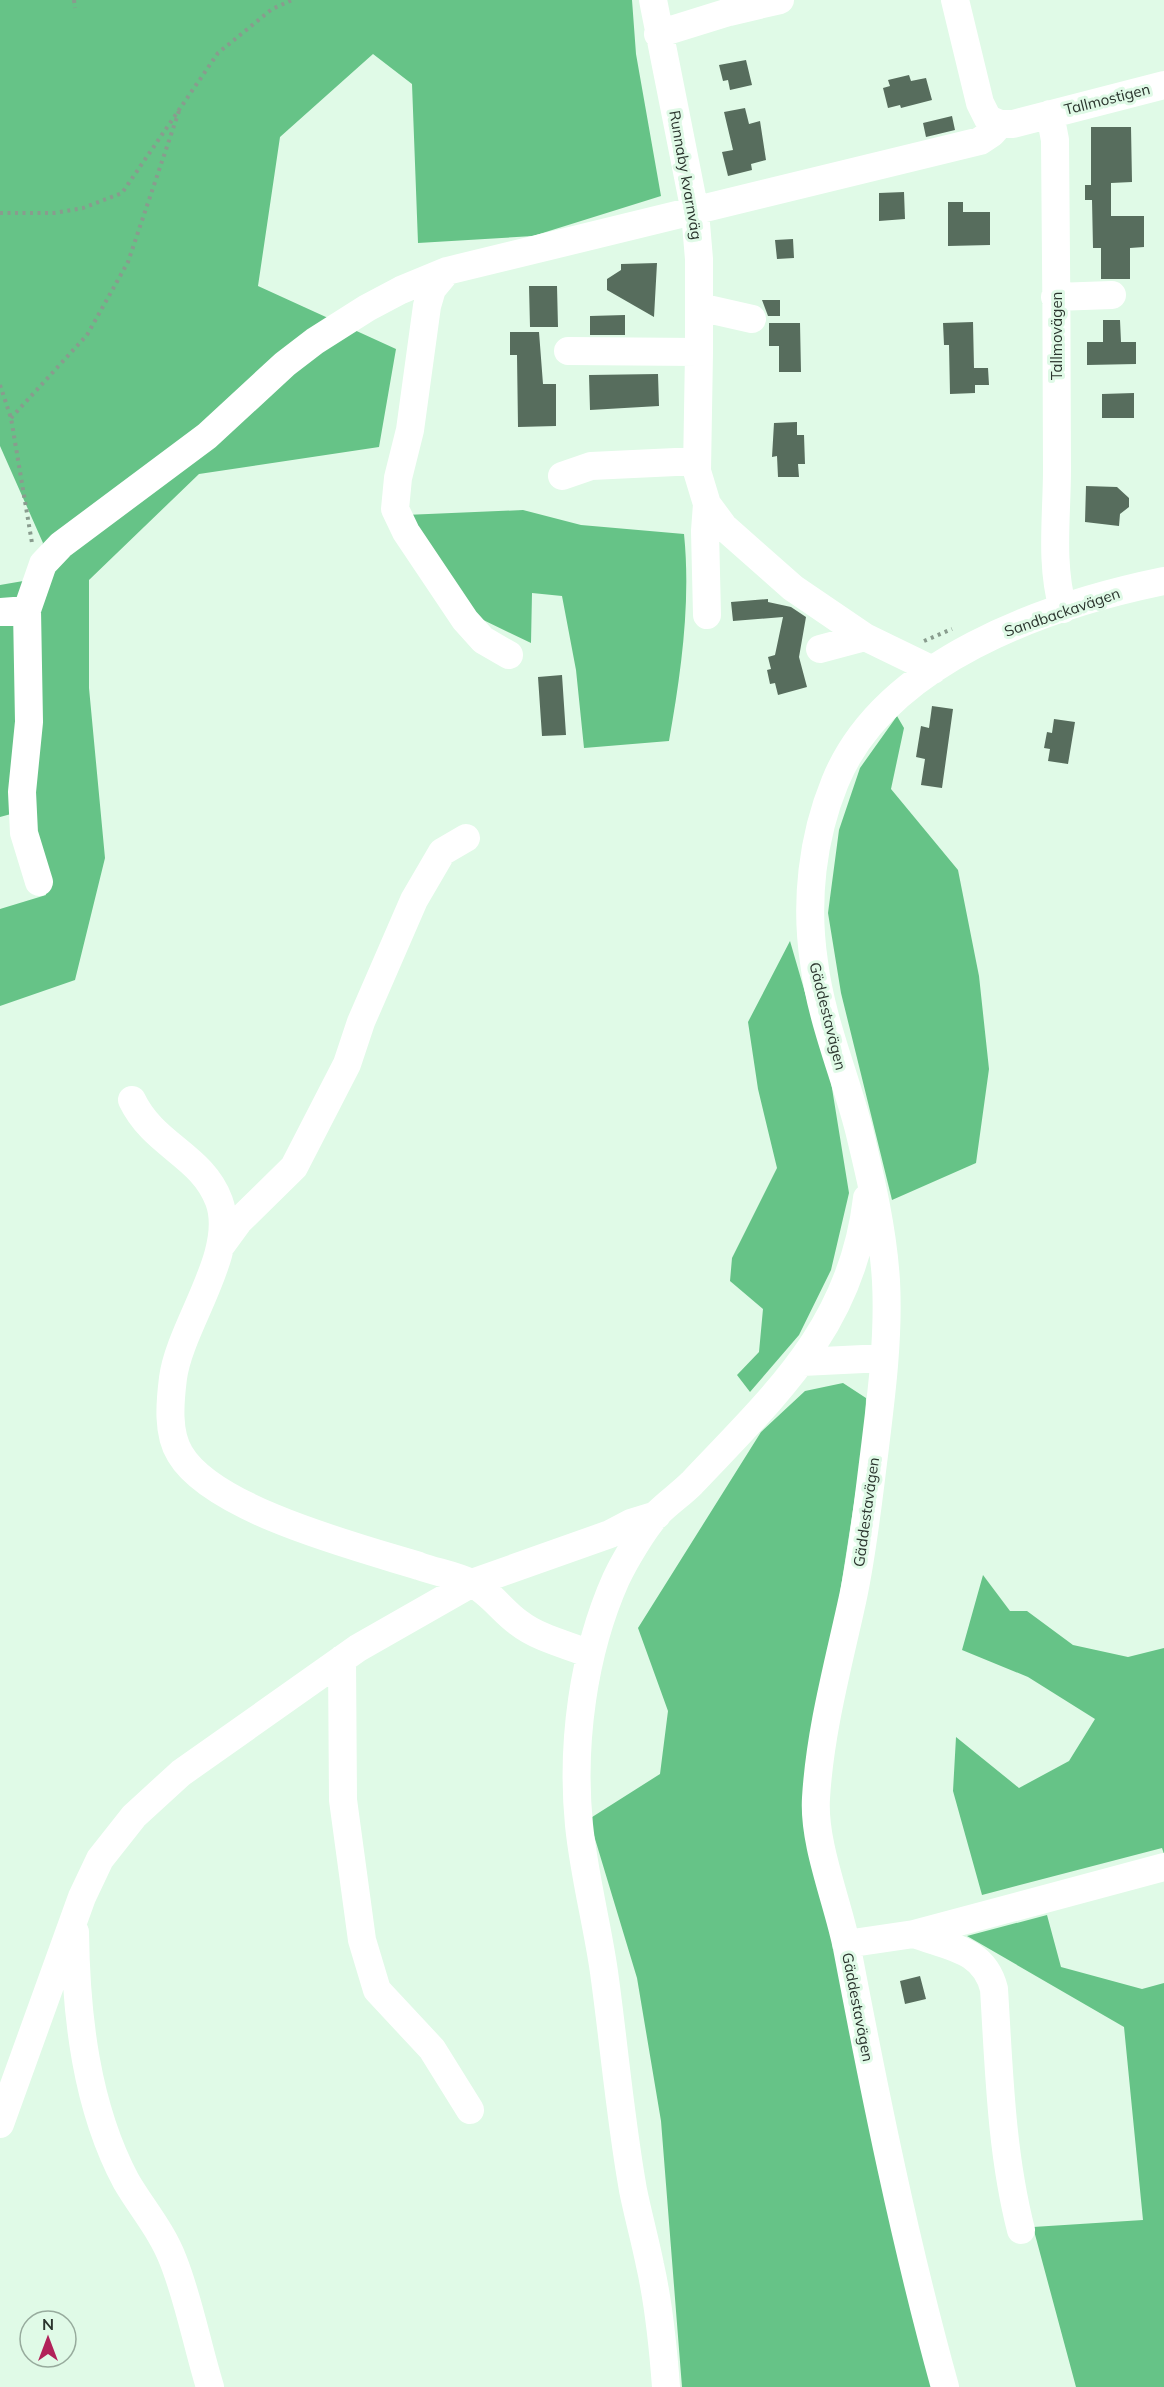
<svg xmlns="http://www.w3.org/2000/svg" width="1164" height="2387" font-family="Mulish,sans-serif">
<style>
.forest{fill:#66c387}
.building{fill:#576d5d}
.lines{fill:none;stroke-linecap:round;stroke-linejoin:round}
.path{stroke:#899c8e;stroke-width:4;stroke-dasharray:3 4.5;stroke-linecap:butt}
.minor{stroke:#fff;stroke-width:28}
.labels{text-anchor:middle;dominant-baseline:central;stroke-width:6;stroke-linejoin:round;paint-order:stroke}
.street-label{font-size:15px;fill:#2a342d;stroke:#e0fae7}
</style>
<rect width="100%" height="100%" fill="#e0fae7"/>
<path class="forest" d="M0,0H632L636,54L661,196L533,236L418,243L412,84L373,54L280,137L258,286L396,349L379,447L199,474L89,580V688L105,858L75,980L0,1006V909L46,895L22,811L0,817V585L29,580L43,543L0,446Z
M523,510L581,525L684,534C691,603 681,673 669,741L584,748L576,670L562,596L532,593L531,643L475,616L405,515Z
M897,716L904,728L891,789L958,870L979,976L989,1069L976,1163L892,1200L841,993L828,913L839,830L860,768Z
M790,941L831,1082L849,1193L831,1270L799,1335L750,1392L737,1375L759,1352L763,1309L730,1281L732,1258L777,1168L758,1089L748,1022Z
M843,1383L866,1398L865,1433L808,1798L941,2387H682L661,2121L637,1978L589,1819L660,1774L668,1711L638,1628L761,1432L805,1391Z
M983,1575L1010,1611H1027L1073,1645L1128,1657L1164,1648V1854L1162,1848L982,1895L953,1791L956,1737L1019,1788L1069,1761L1095,1719L1028,1677L962,1650Z
M1047,1915L1061,1967L1142,1989L1164,1983V2387H1076L1033,2227L1143,2220L1124,2027L967,1936Z"/>
<path class="building" d="M746,60L752,85L730,90L728,80L723,81L719,65Z
M909,75L911,81L926,78L932,100L901,108L900,105L888,108L883,88L890,86L888,80Z
M745,108L749,124L760,121L766,160L751,164L752,170L728,176L722,152L733,150L724,112Z
M952,116L955,130L926,137L923,123Z
M1091,127H1131L1132,182L1111,183V216H1144V247L1130,248V279H1101V248H1093L1092,200H1085V185H1091Z
M904,192L905,219L879,221V193Z
M948,202H963V212H990V245L948,246Z
M793,239L794,258L777,259L775,240Z
M657,263L654,317L607,290V279L621,270V264Z
M529,286H557L558,327H530Z
M762,300H780V316H768Z
M625,315V335H590V316Z
M1103,320H1120L1121,342H1136V364L1087,365V342H1103Z
M973,322L974,368H988L989,385H975V393L950,394L949,345H944L943,323Z
M769,323H800L801,372H779V346H769Z
M510,332H539L543,384H556V426L518,427L517,355H510Z
M658,374L659,406L590,410L589,375Z
M1134,393V418H1102V394Z
M797,422V435H804L805,464H798L799,477H778L777,456L772,457L774,423Z
M1086,486L1117,487L1129,498V507L1120,514L1119,526L1085,522Z
M768,599V602L791,607L806,617L799,657L807,687L778,695L775,683L770,684L767,670L771,669L768,657L775,655L783,617L733,621L731,602Z
M562,675L566,735L542,736L538,677Z
M932,706L953,709L942,788L921,785L925,759L916,757L921,726L929,728Z
M1054,719L1075,722L1068,764L1048,761L1050,749L1044,748L1047,732L1052,733Z
M920,1976L926,1999L905,2004L900,1981Z"/>
<g class="lines">
<path class="path" d="M74,0L75,8
M0,213H54L83,208L122,193L218,53L272,9L292,0
M0,385L11,418L32,543
M11,418L87,335L128,262L179,111
M924,641L952,629"/>
<path class="minor" d="M653,0L695,212L699,259V352L697,471L707,504L724,527L793,588L865,637L933,670
M955,0L980,103L988,119L1000,124H1013L1164,85
M658,34L729,12L780,0
M1050,114L1055,140C1056,250 1057,359 1057,469C1057,516 1050,563 1063,609
M447,271L432,289L427,306L410,430L398,478L395,509L406,532L465,620L483,640L509,655
M1055,297L1112,295
M699,307L752,319
M568,351L699,352
M562,476L591,466L697,461
M27,610L29,722L22,792L24,833L39,882
M0,612L27,610L43,564L61,545L207,436L285,364L315,341L367,308L401,290L447,271L980,141L992,133L1000,124
M707,615L705,531L707,504
M820,649L865,637
M132,1100C154,1146 202,1155 219,1201C238,1253 180,1325 173,1378C170,1402 167,1433 180,1454C213,1510 357,1547 419,1566C435,1572 455,1575 471,1583C489,1591 503,1612 519,1623C538,1638 568,1645 590,1654
M220,1247L239,1221L294,1167L347,1064L361,1022L414,900L442,852L466,838
M802,1362L884,1358
M342,1659L343,1800L362,1940L377,1990L432,2049L470,2110
M75,1932C76,2015 86,2106 126,2181C141,2207 162,2231 173,2260C189,2300 197,2345 210,2387
M914,1934C949,1947 984,1949 994,1989C999,2069 1001,2152 1021,2230
M846,1944L914,1934L1164,1867
M0,2124L82,1897L100,1859L134,1816L181,1773L358,1648L472,1583L610,1534L631,1523L657,1515
M666,2387C663,2346 659,2305 650,2265C645,2240 638,2215 633,2190C620,2117 614,2044 604,1972C597,1923 584,1875 579,1825C571,1744 583,1653 616,1579C625,1560 644,1528 658,1513C669,1502 681,1494 692,1483C775,1395 852,1327 867,1198
M945,2387C905,2243 875,2095 847,1948C838,1902 813,1844 816,1798C820,1730 839,1662 853,1597C863,1550 868,1502 874,1455C881,1398 889,1339 886,1281C883,1231 871,1179 859,1130C845,1075 821,1020 814,962C805,902 812,838 835,782C884,661 1047,605 1164,581"/>
</g>
<g class="labels">
<g class="street-label">
<text transform="translate(1107 99) rotate(-14)">Tallmostigen</text>
<text transform="translate(686 175) rotate(80)">Runnaby kvarnväg</text>
<text transform="translate(1056 336) rotate(-90)">Tallmovägen</text>
<text transform="translate(1062 612) rotate(-19)">Sandbackavägen</text>
<text transform="translate(828 1016) rotate(76)">Gäddestavägen</text>
<text transform="translate(866 1512) rotate(-82)">Gäddestavägen</text>
<text transform="translate(858 2007) rotate(79)">Gäddestavägen</text>
</g>
</g>
<g transform="translate(48 2339)"><circle r="28" fill="#e0fae7" stroke="#97ab9d" stroke-width="1.5"/>
<path d="M0-4.5L10 22L0 15L-10 22Z" fill="#b12259"/>
<text y="-9" font-size="16" font-weight="bold" text-anchor="middle" fill="#2a342d">N</text>
</g>
</svg>
